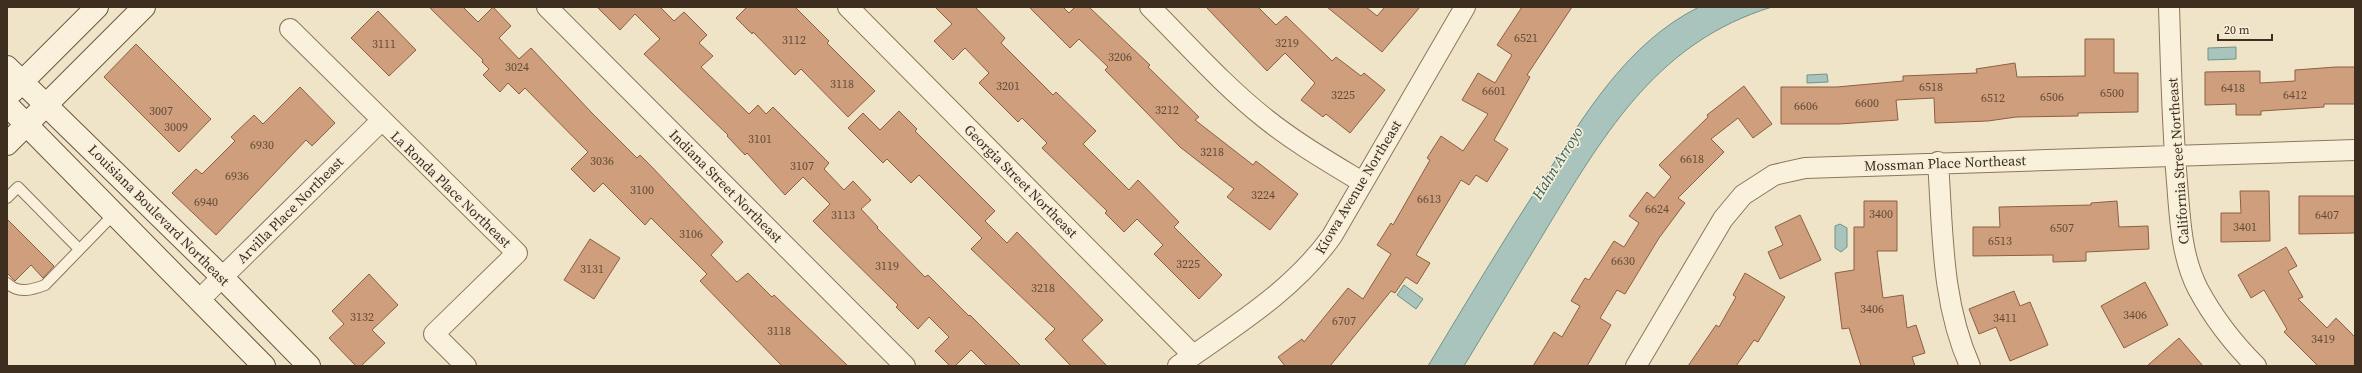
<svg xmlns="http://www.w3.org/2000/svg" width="2362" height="373" font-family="'Source Serif 4',serif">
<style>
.water{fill:#a9c4bc;stroke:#6f938a}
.building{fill:#cf9f7d;stroke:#8d5f41}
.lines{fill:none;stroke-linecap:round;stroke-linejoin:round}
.lane-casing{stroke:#8d765c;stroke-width:12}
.street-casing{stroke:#8d765c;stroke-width:22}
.secondary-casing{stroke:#6f573f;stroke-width:24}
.lane{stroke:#faf1dc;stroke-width:10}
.street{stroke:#faf1dc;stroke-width:20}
.secondary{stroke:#faf1dc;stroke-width:22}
.labels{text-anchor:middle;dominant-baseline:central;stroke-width:3.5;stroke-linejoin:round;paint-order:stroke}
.number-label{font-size:12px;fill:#624a37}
.street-label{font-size:14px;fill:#3d2e20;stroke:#f7eed8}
.water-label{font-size:15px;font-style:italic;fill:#2f5d5a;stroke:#f7eed8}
</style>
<rect width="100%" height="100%" fill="#f0e4c8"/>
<path class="water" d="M1699,7H1772C1660,41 1607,129 1550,223C1521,271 1493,318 1464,366H1428C1466,303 1504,239 1544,178C1586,113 1627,43 1699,7Z
M2236,47V59L2208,60V48Z
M1827,74L1828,82L1807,83V75Z
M1840,224L1847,228V247L1841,252L1835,248V226Z
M1404,285L1423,299L1416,309L1397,295Z"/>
<path class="building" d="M429,7H463L478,22L493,7L511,26L499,38L519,59L531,48L591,112L637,158L640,155L651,166L723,242L711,255L737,282L748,273L772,297L774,295L848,366H782L700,281L707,274L651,218L645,225L603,183L594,192L571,169L588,152L525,88L519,94L508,83L500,92L483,75L489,69L482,62L483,60Z
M597,7H660L674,21L684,12L707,35L699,43L713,56L701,67L749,114L758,105L766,114L773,107L829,163L824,169L844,190L853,181L871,200L861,209L878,227L877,228L925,277L928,275L969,316L970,315L1021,366H987L971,350L955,366H950L935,351L949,337L929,317L918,329L896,307L898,305L813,221L830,204L803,177L785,195L747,153L745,155L727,136L728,135L644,54L660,39L635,14L620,30Z
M747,7H795L829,41L827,43L875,91L848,117L801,69L795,75L753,32L752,34L736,18Z
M935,7H975L1005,38L1001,43L1053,95L1056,92L1096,131L1083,144L1129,190L1138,180L1179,222L1174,227L1222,275L1199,299L1154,254L1163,245L1137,219L1124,232L1105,213L1107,211L1042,148L1047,143L1022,118L1018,122L979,83L989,73L965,48L953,60L934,41L952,24Z
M1029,7H1063L1069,13L1075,7H1089L1150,65L1148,67L1199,117L1195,120L1253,165L1256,161L1298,194L1270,230L1227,197L1234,189L1180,147L1105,70L1108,67L1079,39L1070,48Z
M1206,7H1258L1276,25L1286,16L1332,61L1336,57L1361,76L1364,73L1385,90L1350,133L1326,114L1323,117L1301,100L1315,83L1285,53L1267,71Z
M1327,7H1366L1377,16L1385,7H1420L1382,52Z
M1522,7H1572L1527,75L1530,77L1494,140L1508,149L1487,182L1476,175L1469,185L1461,180L1416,255L1430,263L1417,284L1406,277L1395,293L1391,291L1330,366H1285L1278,357L1302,339L1304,342L1348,288L1363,299L1391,254L1377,245L1391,223L1393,225L1430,160L1427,158L1441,136L1463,151L1488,114L1462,100L1478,73L1495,83L1512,55L1497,45Z
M378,11L416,50L389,76L351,38Z
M2085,39H2114V73H2138V112L2078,113V116L2016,117L1988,121L1935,123L1934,98L1896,100L1898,120L1839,124H1781V87H1837L1903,81V76L1977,73L1976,69L2015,63L2017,77L2085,76Z
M136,44L211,119L179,152L104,77Z
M2336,67H2355V104H2324V107L2261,111V115H2236V104L2205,105V72L2260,71V83L2295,81V70Z
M1744,86L1772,124L1753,138L1738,118L1711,139L1724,152L1678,198L1685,203L1659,238L1625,294L1617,290L1600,318L1611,325L1587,366H1533L1554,332L1562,337L1580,306L1571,301L1585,278L1589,280L1614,241L1624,247L1639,223L1629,216L1647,192L1654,198L1671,177L1659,165L1708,117L1707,115Z
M300,87L335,123L312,146L306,140L216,235L172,193L196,169L202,174L235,141L231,137L254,115L263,124Z
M899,111L917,129L915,131L995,211L985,221L1007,243L1017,232L1103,320L1082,340L1107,366H1071L1045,339L1055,329L971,249L982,238L919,175L911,183L887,159L883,163L848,128L863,113L880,130Z
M2240,191H2269L2270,241L2221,242V213H2241Z
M2299,196H2355V233L2299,234Z
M1864,201H1897V251H1877L1883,298L1903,295L1907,328L1916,325L1925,353L1912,357L1915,366H1861L1849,328L1842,329L1835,273L1854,270V227H1864Z
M2117,201L2119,227L2148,226L2149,249L2086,252V261L2053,262V255L1973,256V227H2000L1999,207L2091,205V203Z
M1800,215L1821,260L1780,279L1768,252L1783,245L1775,227Z
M7,219L54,266L43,278L31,265L15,281L7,273Z
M590,239L620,258L594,299L564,280Z
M2286,247L2297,266L2288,271L2303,297L2298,299L2327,328L2336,318L2355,337V366H2318L2284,332L2287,329L2264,290L2251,298L2238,275Z
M1745,273L1785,297L1758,342L1754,340L1736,366H1688L1716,325L1719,327L1736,297L1733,295Z
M369,274L398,305L372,330L385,343L361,366H356L329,338L344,324L332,311Z
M2145,282L2168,325L2124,348L2101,306Z
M2014,291L2020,306L2030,302L2048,345L2010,361L1996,327L1979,334L1969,309Z
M2179,338L2203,366H2147Z"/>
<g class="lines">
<g class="lane-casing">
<path id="lane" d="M7,198L18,187L79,249
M7,283C18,294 32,290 45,285L115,213"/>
</g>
<g class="street-casing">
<path id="street" d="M547,7L905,366
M848,7L1193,355
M1150,7C1188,45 1224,86 1266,119C1296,143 1329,162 1362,182
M2169,7C2171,65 2172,124 2177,182C2180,218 2181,256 2198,289C2213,317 2233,343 2256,366
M290,29L517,253L434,334L466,366
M1938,162C1943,232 1941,301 1970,366
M199,300L381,121
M1178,366C1233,327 1293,291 1332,236L1465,7
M1636,366L1723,219L1743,195L1774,175L1805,168L2355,150"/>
</g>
<g class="secondary-casing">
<path id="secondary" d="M7,67L223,278L309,366
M13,91L97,7
M7,105L264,366
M7,144L144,7"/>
</g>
<use href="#lane" class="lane"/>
<use href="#street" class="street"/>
<use href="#secondary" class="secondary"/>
</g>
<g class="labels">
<g class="number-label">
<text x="1526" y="38">6521</text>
<text x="794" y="40">3112</text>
<text x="1287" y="43">3219</text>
<text x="384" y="44">3111</text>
<text x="1120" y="57">3206</text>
<text x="517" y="67">3024</text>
<text x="842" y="84">3118</text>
<text x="1008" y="86">3201</text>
<text x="1931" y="87">6518</text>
<text x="2233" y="88">6418</text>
<text x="1494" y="91">6601</text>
<text x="2112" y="93">6500</text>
<text x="1343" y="95">3225</text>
<text x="2295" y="95">6412</text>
<text x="2052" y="97">6506</text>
<text x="1993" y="98">6512</text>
<text x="1867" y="103">6600</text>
<text x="1806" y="106">6606</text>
<text x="1167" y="110">3212</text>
<text x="161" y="111">3007</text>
<text x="176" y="127">3009</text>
<text x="760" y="139">3101</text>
<text x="262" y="145">6930</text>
<text x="1212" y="152">3218</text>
<text x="1692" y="159">6618</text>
<text x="602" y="161">3036</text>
<text x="802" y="166">3107</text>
<text x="237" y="176">6936</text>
<text x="642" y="190">3100</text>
<text x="1263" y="195">3224</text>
<text x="1429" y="199">6613</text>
<text x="206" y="202">6940</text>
<text x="1657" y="209">6624</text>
<text x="1881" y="214">3400</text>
<text x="843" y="215">3113</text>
<text x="2327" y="215">6407</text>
<text x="2245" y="227">3401</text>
<text x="2062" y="228">6507</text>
<text x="691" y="234">3106</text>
<text x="2000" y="241">6513</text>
<text x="1623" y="261">6630</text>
<text x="1188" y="264">3225</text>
<text x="887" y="266">3119</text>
<text x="592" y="269">3131</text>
<text x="1043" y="288">3218</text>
<text x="1872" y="309">3406</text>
<text x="2135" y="315">3406</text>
<text x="362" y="317">3132</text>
<text x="2005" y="318">3411</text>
<text x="1344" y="321">6707</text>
<text x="779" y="331">3118</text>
<text x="2323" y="339">3419</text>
</g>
<g class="street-label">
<text transform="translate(2178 161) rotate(-94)">California Street Northeast</text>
<text transform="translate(1945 163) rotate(-2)">Mossman Place Northeast</text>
<text transform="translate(1021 181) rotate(45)">Georgia Street Northeast</text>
<text transform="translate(726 186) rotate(45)">Indiana Street Northeast</text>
<text transform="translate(1358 187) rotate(-59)">Kiowa Avenue Northeast</text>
<text transform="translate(451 189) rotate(44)">La Ronda Place Northeast</text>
<text transform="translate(290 210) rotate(-45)">Arvilla Place Northeast</text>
<text transform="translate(159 215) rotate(45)">Louisiana Boulevard Northeast</text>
</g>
<g class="water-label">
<text transform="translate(1557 163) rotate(-58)">Hahn Arroyo</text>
</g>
</g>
<rect width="2362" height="373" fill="none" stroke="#3d2e20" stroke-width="16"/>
<path d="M2218 34v6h54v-6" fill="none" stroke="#3d2e20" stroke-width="2"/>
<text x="2224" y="34" font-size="12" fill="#3d2e20" stroke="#f7eed8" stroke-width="3" paint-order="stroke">20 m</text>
</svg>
